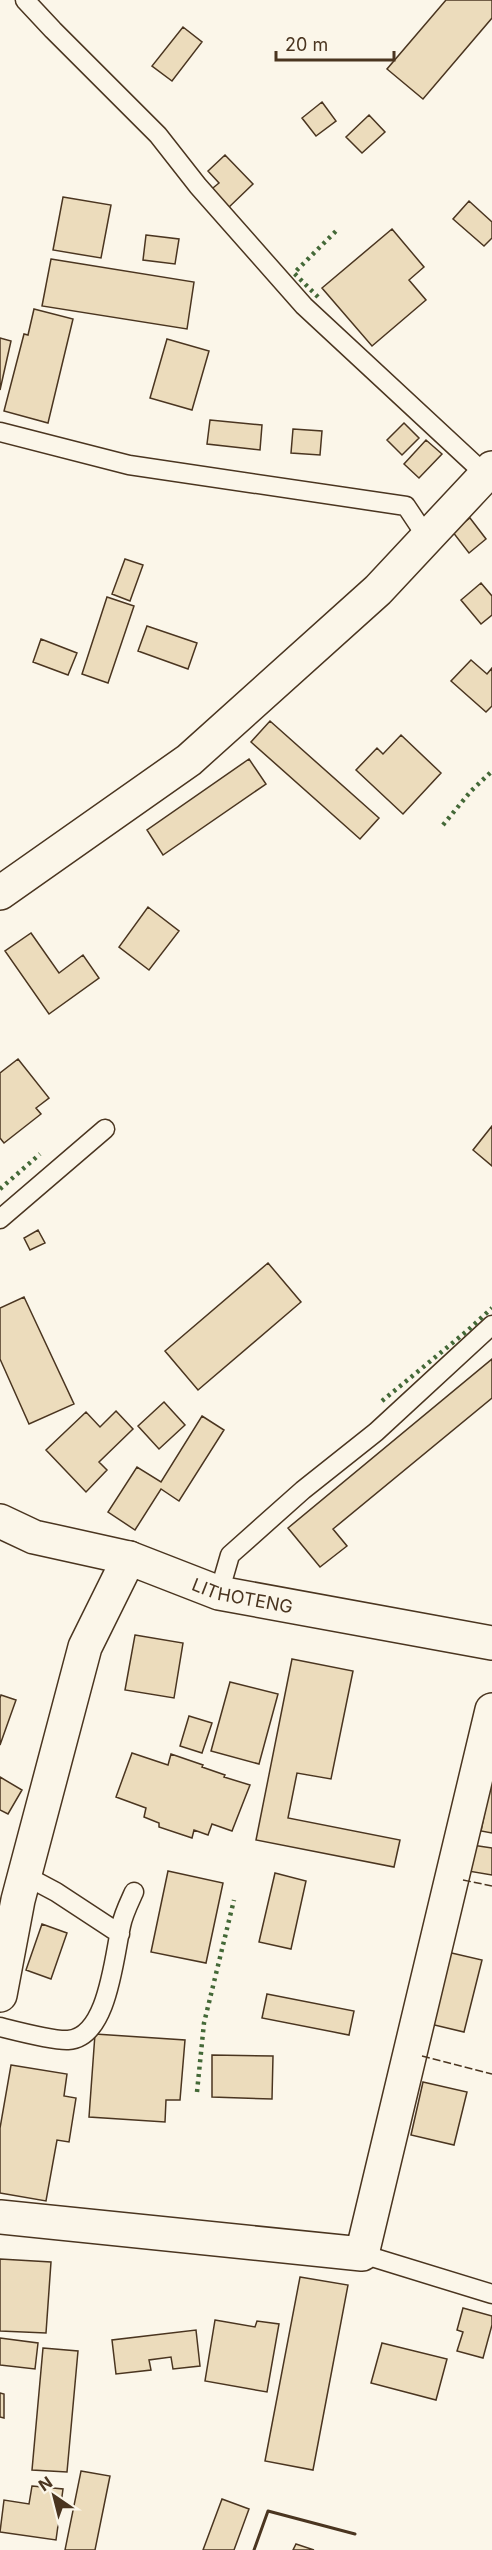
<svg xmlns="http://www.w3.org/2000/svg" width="492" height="2550" font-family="Inter,sans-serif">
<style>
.building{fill:#ecdcbc;stroke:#4a3520;stroke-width:1.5}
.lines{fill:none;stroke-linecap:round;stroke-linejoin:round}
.lane-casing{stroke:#4a3520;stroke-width:21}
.street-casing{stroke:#4a3520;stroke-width:36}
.secondary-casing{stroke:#4a3520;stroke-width:36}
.lane{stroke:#fbf6e9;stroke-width:18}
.street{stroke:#fbf6e9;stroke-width:33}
.secondary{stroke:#fbf6e9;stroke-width:33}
.hedge{stroke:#436837;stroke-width:4.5;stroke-dasharray:3 4.5;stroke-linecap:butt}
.fence{stroke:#4a3520;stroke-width:1.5;stroke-dasharray:8 3;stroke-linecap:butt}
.wall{stroke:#4a3520;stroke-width:3}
.labels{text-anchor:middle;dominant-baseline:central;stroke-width:4.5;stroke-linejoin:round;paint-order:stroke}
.street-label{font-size:18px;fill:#4a3520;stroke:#fbf6e9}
</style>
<rect width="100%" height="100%" fill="#fbf6e9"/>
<path class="building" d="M446,0H492V18L423,99L387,69Z
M183,27L202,42L172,81L152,66Z
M322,102L336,121L316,136L302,118Z
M369,115L385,132L362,153L346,137Z
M225,155L253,184L226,210L208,192L219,183L208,171Z
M63,197L111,205L101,258L53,250Z
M469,201L492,222V238L484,246L453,219Z
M392,229L424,267L409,280L426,300L372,346L322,288Z
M146,235L179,239L175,264L143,260Z
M51,259L194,282L187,329L42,306Z
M34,309L73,319L48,423L4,411L24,334L28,335Z
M0,338L11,341L0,390Z
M167,339L209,351L192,410L150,398Z
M210,420L262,425L260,450L207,444Z
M404,423L419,438L402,455L387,440Z
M293,429L322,431L320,455L291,453Z
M426,440L442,454L419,478L404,464Z
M470,518L486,539L469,553L452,531Z
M125,559L143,565L130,601L112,594Z
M481,583L492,596V615L481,624L461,600Z
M107,597L134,606L108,683L82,674Z
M147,626L197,643L188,669L138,651Z
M41,639L77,653L68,675L33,662Z
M471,660L487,674L492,668V706L486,712L451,681Z
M270,721L379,818L360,839L251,742Z
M401,735L441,773L403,814L356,770L377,748L383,754Z
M249,759L266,784L163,855L147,830Z
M148,907L179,931L149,970L119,947Z
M31,933L59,973L83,955L99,978L49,1014L5,951Z
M18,1059L49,1098L36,1108L41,1114L4,1143L0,1138V1073Z
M492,1126V1166L473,1150Z
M38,1230L45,1243L30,1250L24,1238Z
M268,1263L301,1302L198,1390L165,1351Z
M24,1297L74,1404L29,1424L0,1359V1308Z
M492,1359V1398L333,1529L347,1546L320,1567L288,1528Z
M164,1402L185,1425L159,1449L138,1426Z
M116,1411L133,1429L99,1462L107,1470L86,1492L46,1450L86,1412L100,1427Z
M202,1416L224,1430L179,1501L161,1489L135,1530L108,1512L137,1467L161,1482Z
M135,1635L183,1643L174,1698L125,1690Z
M292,1659L353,1671L331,1779L297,1773L288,1818L400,1840L394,1867L256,1840Z
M230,1682L278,1694L259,1764L211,1751Z
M1,1695L16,1700L0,1745V1698Z
M189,1716L212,1723L202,1753L180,1746Z
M132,1753L168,1765L171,1754L203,1765L202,1767L225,1775L224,1777L250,1785L232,1831L212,1824L208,1835L194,1830L192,1838L159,1827V1823L144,1817L146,1808L116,1797Z
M492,1775V1833L481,1831Z
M0,1777L22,1790L8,1814L0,1810Z
M472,1845L492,1848V1875L468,1871Z
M168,1871L223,1883L206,1963L151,1952Z
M275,1873L306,1881L291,1949L259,1942Z
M42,1924L67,1933L51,1979L26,1970Z
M443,1951L482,1960L464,2032L426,2023Z
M267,1994L354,2011L349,2035L262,2018Z
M95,2034L185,2040L180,2100H166L165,2122L89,2117Z
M212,2055L273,2056L272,2099L212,2097Z
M11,2065L67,2074L64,2096L76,2098L69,2142L57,2140L46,2201L0,2193V2128Z
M423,2082L467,2092L454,2145L411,2135Z
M0,2259L51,2262L46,2333L0,2331Z
M300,2277L348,2285L313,2470L265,2461Z
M463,2308L492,2316V2325L483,2358L457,2351L463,2332L457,2330Z
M215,2320L255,2327L257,2321L279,2324L267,2392L205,2381Z
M196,2330L200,2366L173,2369L171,2357L149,2360L151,2370L116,2374L112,2340Z
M0,2338L38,2343L35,2369L0,2365Z
M382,2343L447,2359L436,2400L371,2383Z
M43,2348L78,2351L67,2472L32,2470Z
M0,2393L4,2394V2418L0,2417Z
M81,2471L110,2476L95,2550H65Z
M32,2486L63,2489L56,2540L0,2532L4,2500L29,2504Z
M222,2499L249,2509L234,2550H203Z
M296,2544L314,2550H293Z"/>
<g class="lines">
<g class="lane-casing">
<path id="lane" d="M25,0L53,30L158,135L198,186L304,306L486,475
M0,432L129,465L406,506L428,539
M0,1219L105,1129
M219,1593L230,1555L303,1490L376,1432L492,1325
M24,1875L56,1892L120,1934
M0,2027C16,2031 54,2041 68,2040C108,2038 114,1956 121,1926C123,1915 129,1903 134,1892
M362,2254L492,2294"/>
</g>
<g class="street-casing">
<path id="street" d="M0,893L189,760L378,590L492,468
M0,1995L18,1900L85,1647L129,1558
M0,2217L362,2254L492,1710"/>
</g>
<g class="secondary-casing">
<g id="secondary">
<path id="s1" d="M0,1521L34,1537L129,1558L219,1593L492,1643"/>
</g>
</g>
<use href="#lane" class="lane"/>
<use href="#street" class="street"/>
<use href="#secondary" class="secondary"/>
<path class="hedge" d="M318,297L294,273L338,229
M443,825L471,791L492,771
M0,1189L40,1154
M382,1401L467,1331L492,1308
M197,2092L204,2023L234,1900"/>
<path class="fence" d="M463,1880L492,1886
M422,2056L492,2074"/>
<path class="wall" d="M254,2550L268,2511L355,2534"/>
</g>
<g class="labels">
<g class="street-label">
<text stroke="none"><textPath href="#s1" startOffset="255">LITHOTENG</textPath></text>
</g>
</g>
<g transform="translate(54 2496) rotate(325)" stroke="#fbf6e9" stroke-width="4.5" paint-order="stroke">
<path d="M0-4.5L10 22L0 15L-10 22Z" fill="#4a3520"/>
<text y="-9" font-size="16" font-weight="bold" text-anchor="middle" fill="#4a3520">N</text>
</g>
<path d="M276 51v9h118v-9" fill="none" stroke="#4a3520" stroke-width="3"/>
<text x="285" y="51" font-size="18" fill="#4a3520" stroke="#fbf6e9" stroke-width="4.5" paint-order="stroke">20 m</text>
</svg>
